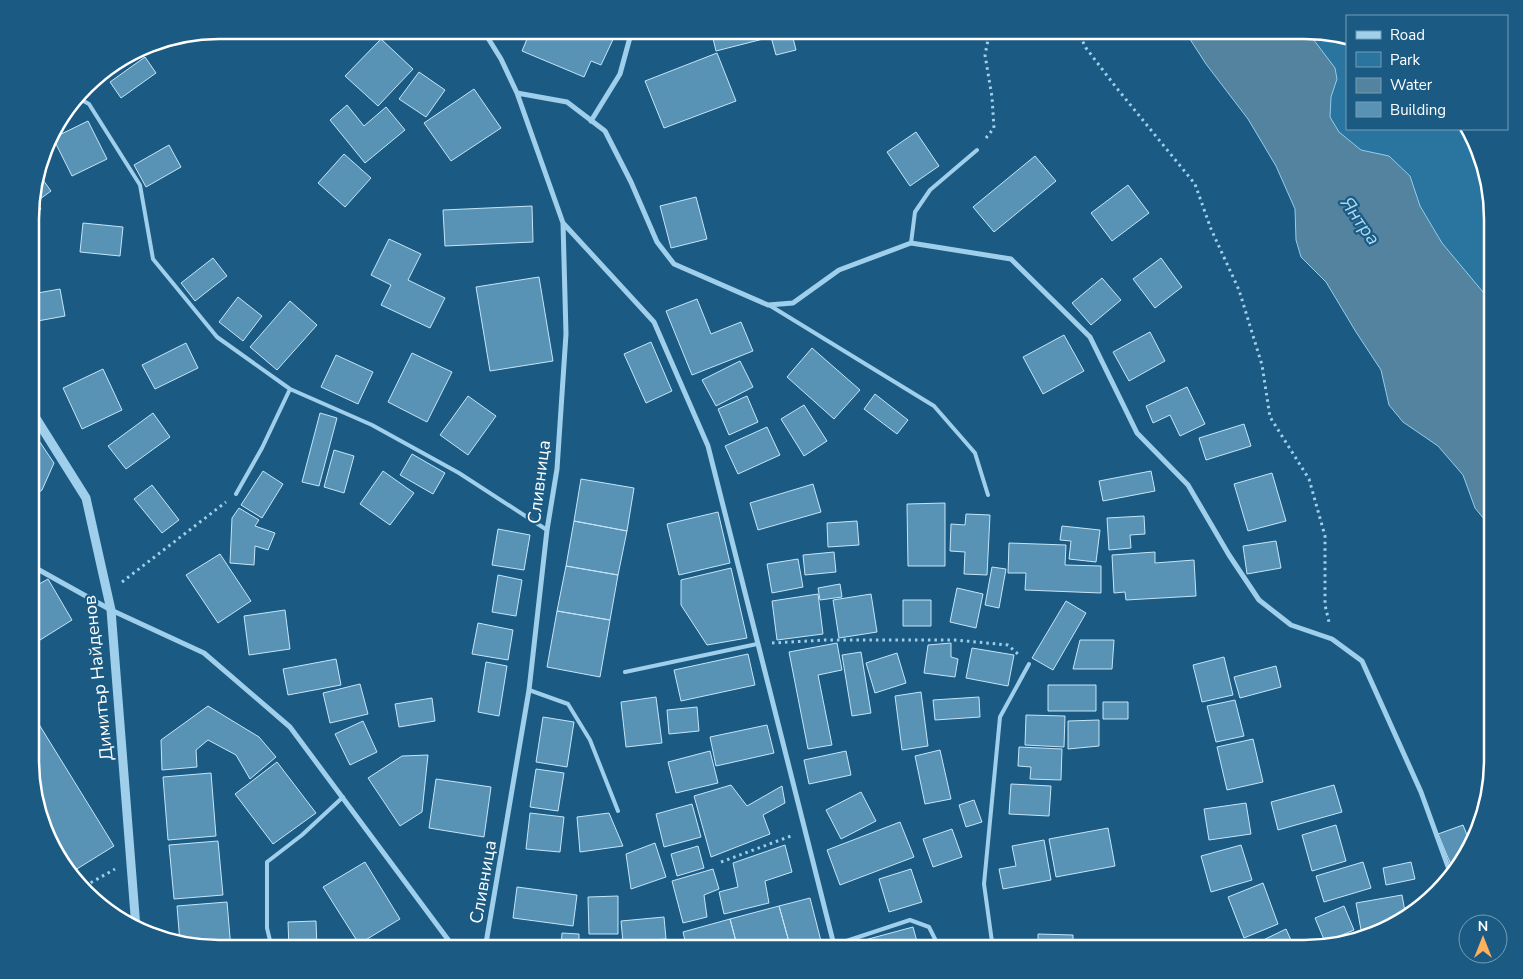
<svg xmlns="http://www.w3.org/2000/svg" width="1523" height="979" font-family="'Nunito Sans',sans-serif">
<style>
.green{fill:#2a759f}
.water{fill:#54839f;stroke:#92cded}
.building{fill:#5893b6;stroke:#c4e5f8}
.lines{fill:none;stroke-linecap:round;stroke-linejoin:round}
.path{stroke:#9fcfeb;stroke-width:3;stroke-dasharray:2.5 4;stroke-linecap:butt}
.service{stroke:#9fcfeb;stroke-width:4}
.minor{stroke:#9fcfeb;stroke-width:5}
.tertiary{stroke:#9fcfeb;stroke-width:9}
.labels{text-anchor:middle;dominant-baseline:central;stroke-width:4.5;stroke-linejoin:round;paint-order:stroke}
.street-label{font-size:18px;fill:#fff;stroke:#1b5b83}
.water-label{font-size:19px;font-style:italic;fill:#abd9f2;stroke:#1b5b83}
.rim{fill:none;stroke:#fff;stroke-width:2.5}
</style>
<rect width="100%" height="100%" fill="#1b5b83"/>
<path class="green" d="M1307,31L1347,37V129H1469L1493,207V304L1442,243L1420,206L1410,176L1389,157L1361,150L1339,132L1330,117L1331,97L1337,79Z"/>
<path class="water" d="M1184,30L1307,31L1335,68L1337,79L1331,97L1330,117L1339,132L1361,150L1389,156L1410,176L1420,206L1442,243L1493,304V530L1475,508L1463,475L1438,446L1403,422L1389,405L1381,370L1356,332L1326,282L1301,257L1296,240L1295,209L1276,166L1248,119L1206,64Z"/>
<path class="building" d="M519,30H615L617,31L601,65L591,61L584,77L522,51L527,39L517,35Z
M711,30H791L796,50L776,55L771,37L716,51Z
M381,39L413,69L378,106L345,76Z
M717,53L736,101L664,128L645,81Z
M145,57L156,73L121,98L110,82Z
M110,67L88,93L84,90L94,77Z
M419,72L445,90L426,117L399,99Z
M474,89L501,128L451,161L424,123Z
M347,105L364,126L386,107L405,130L365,163L330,120Z
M88,121L107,159L72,176L53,138Z
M916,132L939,166L910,186L887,152Z
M169,145L181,167L146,187L134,165Z
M344,154L371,178L345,207L318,183Z
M1035,156L1056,181L994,232L973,207Z
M38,173L51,191L36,202L41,209L32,216V195Z
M1128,185L1149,213L1112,241L1091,213Z
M696,197L707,239L671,248L660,206Z
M532,206L533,242L445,246L443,210Z
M83,223L123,227L120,256L80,252Z
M389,239L421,254L408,280L445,298L430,328L381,305L391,285L371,275Z
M213,258L227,276L195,301L181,283Z
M1161,258L1182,287L1155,308L1133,279Z
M539,277L553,361L490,371L476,287Z
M1102,278L1121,300L1091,325L1072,303Z
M60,289L65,316L32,322V294Z
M238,297L262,316L243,341L219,322Z
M697,299L711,334L741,322L753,351L692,375L666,311Z
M290,301L317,325L277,370L250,347Z
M1150,332L1165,361L1129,381L1113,352Z
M1064,335L1084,371L1043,394L1023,357Z
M651,342L672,391L646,403L624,354Z
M186,343L198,368L155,389L142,365Z
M812,348L860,390L834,419L787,377Z
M412,353L452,372L427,422L388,402Z
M336,355L373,372L358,404L321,387Z
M740,361L753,387L716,406L702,380Z
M103,369L122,410L82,429L63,388Z
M1187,387L1205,424L1180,436L1170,415L1153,423L1146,406Z
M875,394L908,420L897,434L864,409Z
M468,396L496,416L468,455L440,435Z
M747,396L758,422L729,435L718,409Z
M804,405L827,441L804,456L781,419Z
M153,413L170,437L126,469L108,446Z
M320,413L337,418L319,486L302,482Z
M1244,424L1251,446L1206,460L1199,438Z
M767,427L780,455L738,474L725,446Z
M33,432L54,463L42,490L32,497V433Z
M334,450L354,456L344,493L324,487Z
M412,454L445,473L433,494L400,475Z
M263,471L283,484L262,518L241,505Z
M383,471L414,493L390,525L360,504Z
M1151,471L1155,491L1103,501L1099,481Z
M1272,473L1286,521L1248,531L1234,484Z
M581,479L634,488L627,531L574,521Z
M813,484L821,512L758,530L750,503Z
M152,485L179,520L162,533L134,499Z
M945,503V566H908L907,504Z
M239,508L259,520L255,526L275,533L268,550L255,546L254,565L230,563L232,518Z
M718,512L730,563L679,575L667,524Z
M966,514L990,515L987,575L964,574L965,552L950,551L951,524L965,525Z
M1144,516L1145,534L1130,535L1131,548L1109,550L1107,518Z
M574,521L627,531L618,575L566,566Z
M857,521L859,545L828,547L827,523Z
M1062,526L1100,530L1096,562L1069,559L1071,541L1060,540Z
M498,529L530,535L524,570L492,565Z
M1276,541L1281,568L1247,574L1243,546Z
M1009,543L1066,545L1065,565L1101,566V593L1025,590L1026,573H1008Z
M834,552L836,572L805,575L803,555Z
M1155,552V563L1194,560L1196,596L1126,600L1125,592L1114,593L1112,555Z
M220,554L251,601L218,623L186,575Z
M798,559L803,587L772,593L767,564Z
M566,566L618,575L610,620L557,611Z
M992,567L1006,569L999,608L985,605Z
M731,568L747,638L707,645L681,605V580Z
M498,575L522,580L516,616L492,612Z
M48,579L72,620L32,645V588Z
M840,584L842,597L820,600L818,588Z
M957,588L983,594L976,628L950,622Z
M818,594L823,634L777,640L772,601Z
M871,594L877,632L839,638L833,600Z
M903,600H931V626H903Z
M1066,601L1086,613L1053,670L1032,658Z
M285,610L290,649L249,655L244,616Z
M557,611L610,620L600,677L547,667Z
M478,623L513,630L508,660L472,654Z
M1080,640H1114L1112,669H1073Z
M837,643L842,670L818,675L832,745L808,749L789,652Z
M951,643V657L958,659L955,677L924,673L928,645Z
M972,648L1014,655L1008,686L966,678Z
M861,652L871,713L852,716L842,655Z
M897,653L906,683L875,693L866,663Z
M748,654L755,685L681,701L674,670Z
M1224,657L1233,695L1202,702L1193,665Z
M336,659L341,685L288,695L283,669Z
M486,662L507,666L499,716L478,712Z
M1276,666L1281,687L1240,698L1234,677Z
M360,684L368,714L330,723L323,693Z
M1048,685H1096V711H1048Z
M921,692L928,746L902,750L895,696Z
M656,697L662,743L626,747L621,702Z
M979,697L980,717L935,720L933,700Z
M432,698L435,721L399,727L395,704Z
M1235,700L1244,736L1216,742L1207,706Z
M1103,702H1128V719H1103Z
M208,706L259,737L276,757L250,779L236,755L208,740L196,750L197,767L162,770L161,740Z
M697,707L699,731L669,734L667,710Z
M32,713L114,846L72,872L55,855L32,784Z
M1026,715L1065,716L1064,747L1025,745Z
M543,717L574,722L567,767L536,762Z
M1099,720V746L1068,749V721Z
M363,721L377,752L350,765L335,734Z
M767,725L774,753L716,766L710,737Z
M1253,739L1263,782L1227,790L1217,747Z
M1019,747L1062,749L1061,780L1030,779L1031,767L1018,766Z
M940,750L951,799L925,804L915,756Z
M710,751L718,783L676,793L668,762Z
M846,751L851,775L809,784L804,760Z
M428,755L422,812L400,826L368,778L402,756Z
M277,762L316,813L273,844L235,794Z
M536,769L564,773L558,811L530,807Z
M211,773L216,836L168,840L163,777Z
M436,779L491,787L484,837L429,828Z
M1011,784L1051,786L1049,816L1009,814Z
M731,785L747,806L782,786L785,803L763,815L770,834L711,857L694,796Z
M1334,785L1342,812L1278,830L1271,802Z
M861,792L876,821L841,839L826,810Z
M974,800L982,822L966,827L959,805Z
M1246,803L1251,834L1209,840L1204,809Z
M692,804L701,837L664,847L656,814Z
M530,813L564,817L560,852L526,849Z
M609,813L623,846L580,852L577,817Z
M900,822L914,857L840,885L827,850Z
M1336,825L1346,861L1312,871L1302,835Z
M1463,825L1471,845L1461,865L1454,872L1438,834Z
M1108,828L1115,866L1056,877L1049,839Z
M952,829L962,857L933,867L923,839Z
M1044,840L1051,880L1003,889L999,869L1016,866L1012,846Z
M218,841L223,895L174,899L169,845Z
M655,843L666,877L631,889L626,854Z
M785,845L792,872L765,881L769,903L724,914L719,892L738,887L733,863Z
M1241,845L1252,880L1211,892L1201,856Z
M698,846L704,868L677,876L671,854Z
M365,862L400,919L359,944L323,887Z
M1363,862L1371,888L1324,902L1316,876Z
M1411,862L1415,879L1386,885L1383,868Z
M713,869L719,889L704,895L707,917L683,923L672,881Z
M911,869L922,902L889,912L879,879Z
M1263,883L1278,924L1244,938L1228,897Z
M517,887L577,895L573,926L513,918Z
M1402,895L1406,917L1398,924L1362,935L1356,903Z
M618,896V934H589L588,897Z
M810,898L821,941L791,949L779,906Z
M227,902L231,949L180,943L177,906Z
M779,906L791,949H738L730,919Z
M1344,906L1354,930L1325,942L1315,918Z
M664,917L666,939L623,942L621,921Z
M730,919L738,949H687L683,932Z
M316,921L317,949H289L288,922Z
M913,927L919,949H851L850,944Z
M1286,929L1295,949H1258L1255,944Z
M562,933L579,934V949H539V947L561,948Z
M1038,934L1073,935V949H1038Z"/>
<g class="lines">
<path class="path" d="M1077,30L1086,48L1115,86L1195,184L1211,229L1239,290L1262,365L1270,417L1309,479L1325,536V605L1329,622
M986,138L994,128L992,97L985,55L990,30
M122,582L226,502
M772,643L825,640H955L1008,645L1019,655
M721,862L791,836
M85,886L115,869"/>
<path class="service" d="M78,98L89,104L140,185L153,259L217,337L290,389L372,425L459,473L547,530
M911,243L915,212L930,190L977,150
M769,305L934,406L975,453L988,495
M236,494L262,448L290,389
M625,672L757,644
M529,690L568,704L590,740L618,811
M272,949L267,928V862L302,835L343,797
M822,949L910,920L929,927L940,949
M993,949L984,884L1000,717L1029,664"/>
<path class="minor" d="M483,30L501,59L517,93L563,223L566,334L557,469L547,530L529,690L485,949
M517,93L567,102L605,131L631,182L657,242L674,264L768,305L793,303L839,270L911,243L1011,259L1090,337L1137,433L1188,485L1229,555L1259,600L1291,625L1332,639L1362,661L1421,792L1451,875
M591,121L620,74L632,30
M563,223L654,322L708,446L835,949
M32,566L111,610L204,653L290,727L455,949"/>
<path class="tertiary" d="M32,412L86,498L111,610L136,928"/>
</g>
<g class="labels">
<g class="street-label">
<text transform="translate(539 482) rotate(-83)">Сливница</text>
<text transform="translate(98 678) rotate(-96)">Димитър Найденов</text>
<text transform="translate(483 882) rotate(-80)">Сливница</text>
</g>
<g class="water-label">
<text transform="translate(1360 221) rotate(55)">Янтра</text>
</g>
</g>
<path d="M0 0H1523V979H0ZM219 39H1304A180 180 0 0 1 1484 219V760A180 180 0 0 1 1304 940H219A180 180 0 0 1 39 760V219A180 180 0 0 1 219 39Z" fill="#1b5b83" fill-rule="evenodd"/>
<path class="rim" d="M219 39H1304A180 180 0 0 1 1484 219V760A180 180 0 0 1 1304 940H219A180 180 0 0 1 39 760V219A180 180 0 0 1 219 39Z"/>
<rect x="1346" y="15" width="162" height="115" fill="#1b5b83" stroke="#769db5"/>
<rect x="1356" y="31" width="25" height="8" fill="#9fcfeb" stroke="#769db5"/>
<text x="1390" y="40" font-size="15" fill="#ffffff">Road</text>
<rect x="1356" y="52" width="25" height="15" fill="#2a759f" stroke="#769db5"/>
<text x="1390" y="65" font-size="15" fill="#ffffff">Park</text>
<rect x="1356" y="78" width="25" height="15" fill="#54839f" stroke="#769db5"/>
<text x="1390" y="90" font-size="15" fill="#ffffff">Water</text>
<rect x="1356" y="102" width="25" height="15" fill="#5893b6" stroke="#769db5"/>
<text x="1390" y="115" font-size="15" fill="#ffffff">Building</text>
<g transform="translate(1483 939)"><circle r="24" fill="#1b5b83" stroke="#769db5"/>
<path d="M0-4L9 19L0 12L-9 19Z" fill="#fdb15c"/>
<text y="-8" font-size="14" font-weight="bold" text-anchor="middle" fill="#ffffff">N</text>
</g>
</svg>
